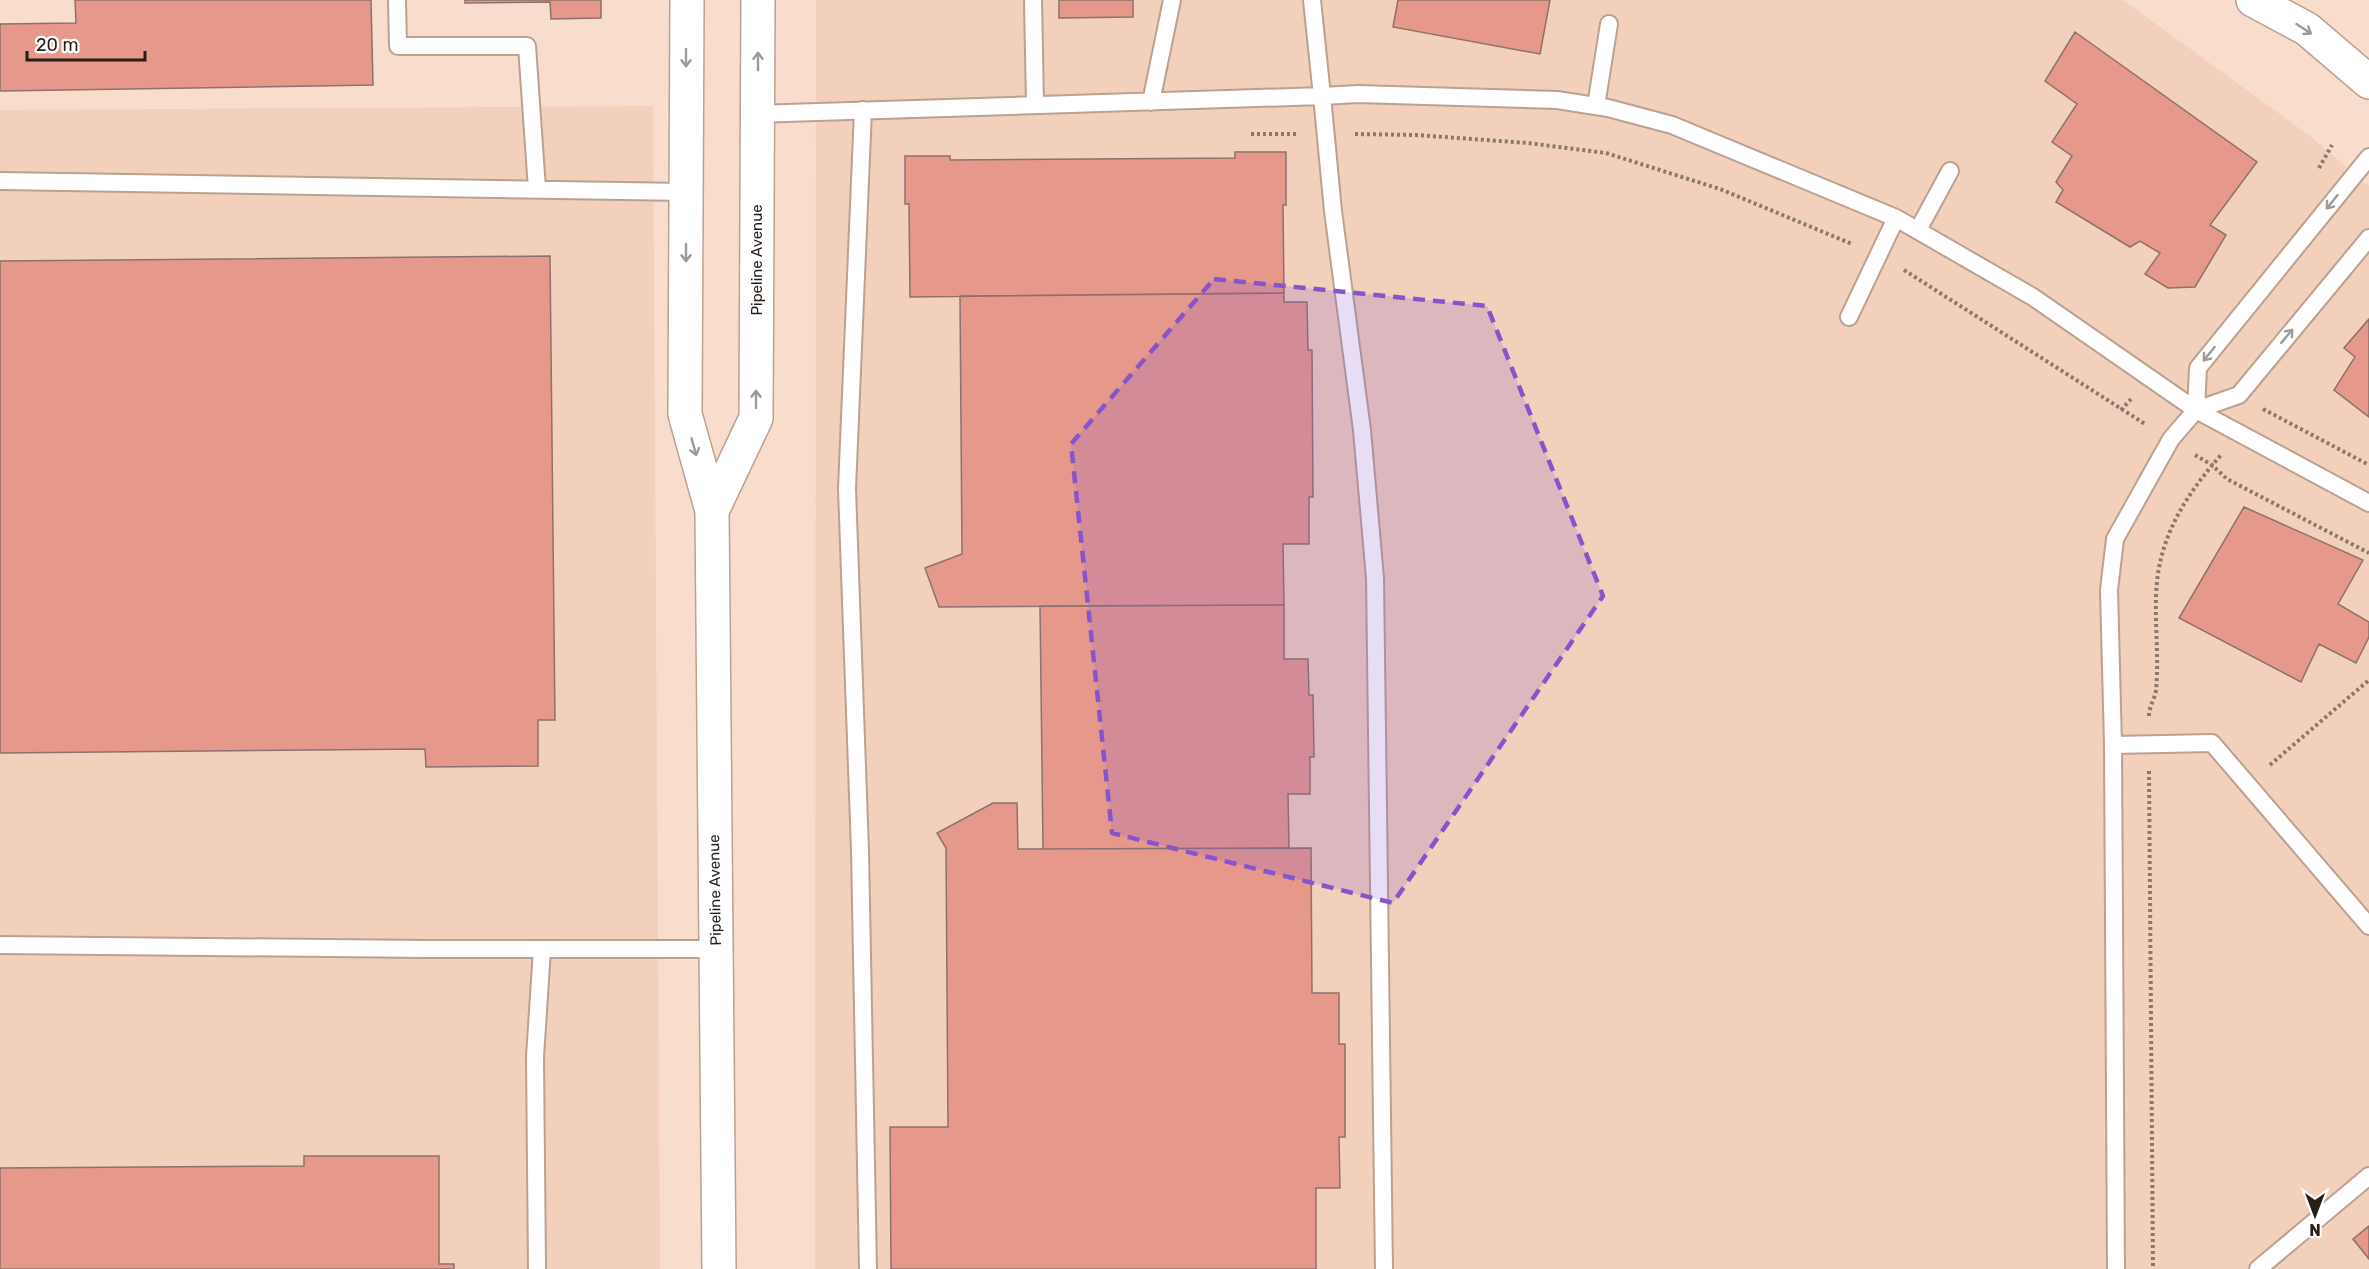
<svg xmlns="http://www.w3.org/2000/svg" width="2369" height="1269" font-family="Rubik,sans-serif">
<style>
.built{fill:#f2d0bb}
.building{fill:#e6998a;stroke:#8d716b;stroke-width:1.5}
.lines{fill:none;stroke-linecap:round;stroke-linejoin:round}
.service-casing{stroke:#baa191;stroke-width:20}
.secondary-casing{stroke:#baa191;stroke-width:36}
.primary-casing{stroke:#baa191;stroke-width:36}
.path{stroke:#8a786d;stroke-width:4;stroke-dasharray:3 3;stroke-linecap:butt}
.service{stroke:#fff;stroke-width:16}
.secondary{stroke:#fff;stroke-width:33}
.primary{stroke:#fff;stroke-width:33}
.oneway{stroke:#9e9a97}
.marked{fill:#8754cc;fill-opacity:0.2;stroke:#8754cc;stroke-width:4.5;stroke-dasharray:12 8;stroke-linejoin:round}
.labels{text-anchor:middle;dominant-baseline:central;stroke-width:4.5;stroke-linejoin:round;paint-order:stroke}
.street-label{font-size:15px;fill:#281e18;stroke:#fff}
</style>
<rect width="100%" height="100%" fill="#f8ddcc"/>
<path class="built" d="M816,0H2123L2310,136L2369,186V1269H815Z
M653,106L660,1269H0V110Z"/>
<path class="building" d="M75,0H371L373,85L0,91V24L76,23Z
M465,0H601V18L551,19L550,2L465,3Z
M1059,0H1133V17L1059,18Z
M1398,0H1550L1540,54L1393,27Z
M2075,32L2257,162L2210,225L2226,235L2195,287L2168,288L2145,274L2160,253L2140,241L2130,247L2056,202L2063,190L2056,182L2072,156L2052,142L2077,104L2045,81Z
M1235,152H1286V205H1283L1284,293L910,297L909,204H905V156H950V160L1235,158Z
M550,256L555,720H538V766L426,767L425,749L0,753V261Z
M1284,293V302H1307L1308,350H1312L1313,497H1309V544H1283L1284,605L939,607L925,568L962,554L960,296Z
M2369,319V417L2334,390L2355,357L2344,348Z
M2244,507L2363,560L2338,604L2369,622V637L2356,663L2319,644L2301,682L2179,618Z
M1284,605V659H1308L1309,695H1313L1314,757H1310V794H1288L1289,848L1043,849L1040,606Z
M993,803H1017L1018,849L1311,848L1312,993H1339V1044H1345V1137H1339L1340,1188H1316V1269H891L890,1127H948L946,848L937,833Z
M304,1156H439V1264H454V1269H0V1168L304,1166Z
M2369,1226V1259L2353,1239Z"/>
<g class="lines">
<g class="service-casing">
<path id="service" d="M397,0L398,46H527L537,189
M1033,0L1035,105
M1312,0L1322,96L1358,94L1557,100L1608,108L1672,125L1896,218L2033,297L2196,410L2369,503
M1151,102L1172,0
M1596,106L1609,24
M863,110L847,489L860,851L868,1269
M757,114L1322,96L1333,211L1362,430L1375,578L1384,1269
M0,181L686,192
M1918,230L1950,171
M1849,317L1896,218
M2196,410L2198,368L2369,157
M2113,745L2212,743L2369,926
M0,945L428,949H716
M537,1269L535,1057L542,949
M2116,1269L2113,745L2109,590L2115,539L2171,439L2196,410L2239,395L2369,238
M2258,1269L2369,1176"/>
</g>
<g class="secondary-casing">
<path id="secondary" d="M687,0L685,414L712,511L719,1269
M712,511L756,418L758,0"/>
</g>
<g class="primary-casing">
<path id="primary" d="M2253,0L2307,29L2369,82"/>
</g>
<path class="path" d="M1251,134H1296
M1355,134L1416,135L1528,143L1606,153L1720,189L1852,244
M2319,168L2332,145
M1904,270L2145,424
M2263,409L2369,465
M2121,410L2131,399
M2195,455L2212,465L2227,479L2369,553
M2149,716C2149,706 2155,699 2156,690C2159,659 2155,628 2156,598C2157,540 2184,497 2221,455
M2270,765L2369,680
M2149,771L2153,1269"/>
<use href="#service" class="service"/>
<use href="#secondary" class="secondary"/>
<use href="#primary" class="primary"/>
</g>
<defs><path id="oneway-shaft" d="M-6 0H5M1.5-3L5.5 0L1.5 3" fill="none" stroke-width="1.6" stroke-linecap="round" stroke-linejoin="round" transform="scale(1.5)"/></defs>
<g class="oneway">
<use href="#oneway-shaft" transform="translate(2304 29) rotate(33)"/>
<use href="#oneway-shaft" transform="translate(686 58) rotate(90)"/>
<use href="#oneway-shaft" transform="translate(758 61) rotate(-90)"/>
<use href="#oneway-shaft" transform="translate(2332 202) rotate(129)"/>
<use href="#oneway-shaft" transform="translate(686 253) rotate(90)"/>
<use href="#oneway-shaft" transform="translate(2287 336) rotate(-50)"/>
<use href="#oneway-shaft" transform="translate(2209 354) rotate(129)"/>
<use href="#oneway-shaft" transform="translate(756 399) rotate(-90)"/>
<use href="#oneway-shaft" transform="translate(694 447) rotate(74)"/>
</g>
<path class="marked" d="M1214,279L1487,306L1603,596L1393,903L1112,833L1071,444Z"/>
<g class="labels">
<g class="street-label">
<text transform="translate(757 260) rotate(-90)">Pipeline Avenue</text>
<text transform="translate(715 890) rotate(-91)">Pipeline Avenue</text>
</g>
</g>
<g transform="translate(2315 1215) rotate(180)" stroke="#ffffff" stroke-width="4.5" paint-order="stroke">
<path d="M0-4.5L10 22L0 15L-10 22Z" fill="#281e18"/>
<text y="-9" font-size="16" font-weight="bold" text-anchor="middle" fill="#281e18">N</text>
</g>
<path d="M27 51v9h118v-9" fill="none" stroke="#281e18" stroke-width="3"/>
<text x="36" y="51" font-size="18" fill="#281e18" stroke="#ffffff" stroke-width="4.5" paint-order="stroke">20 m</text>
</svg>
